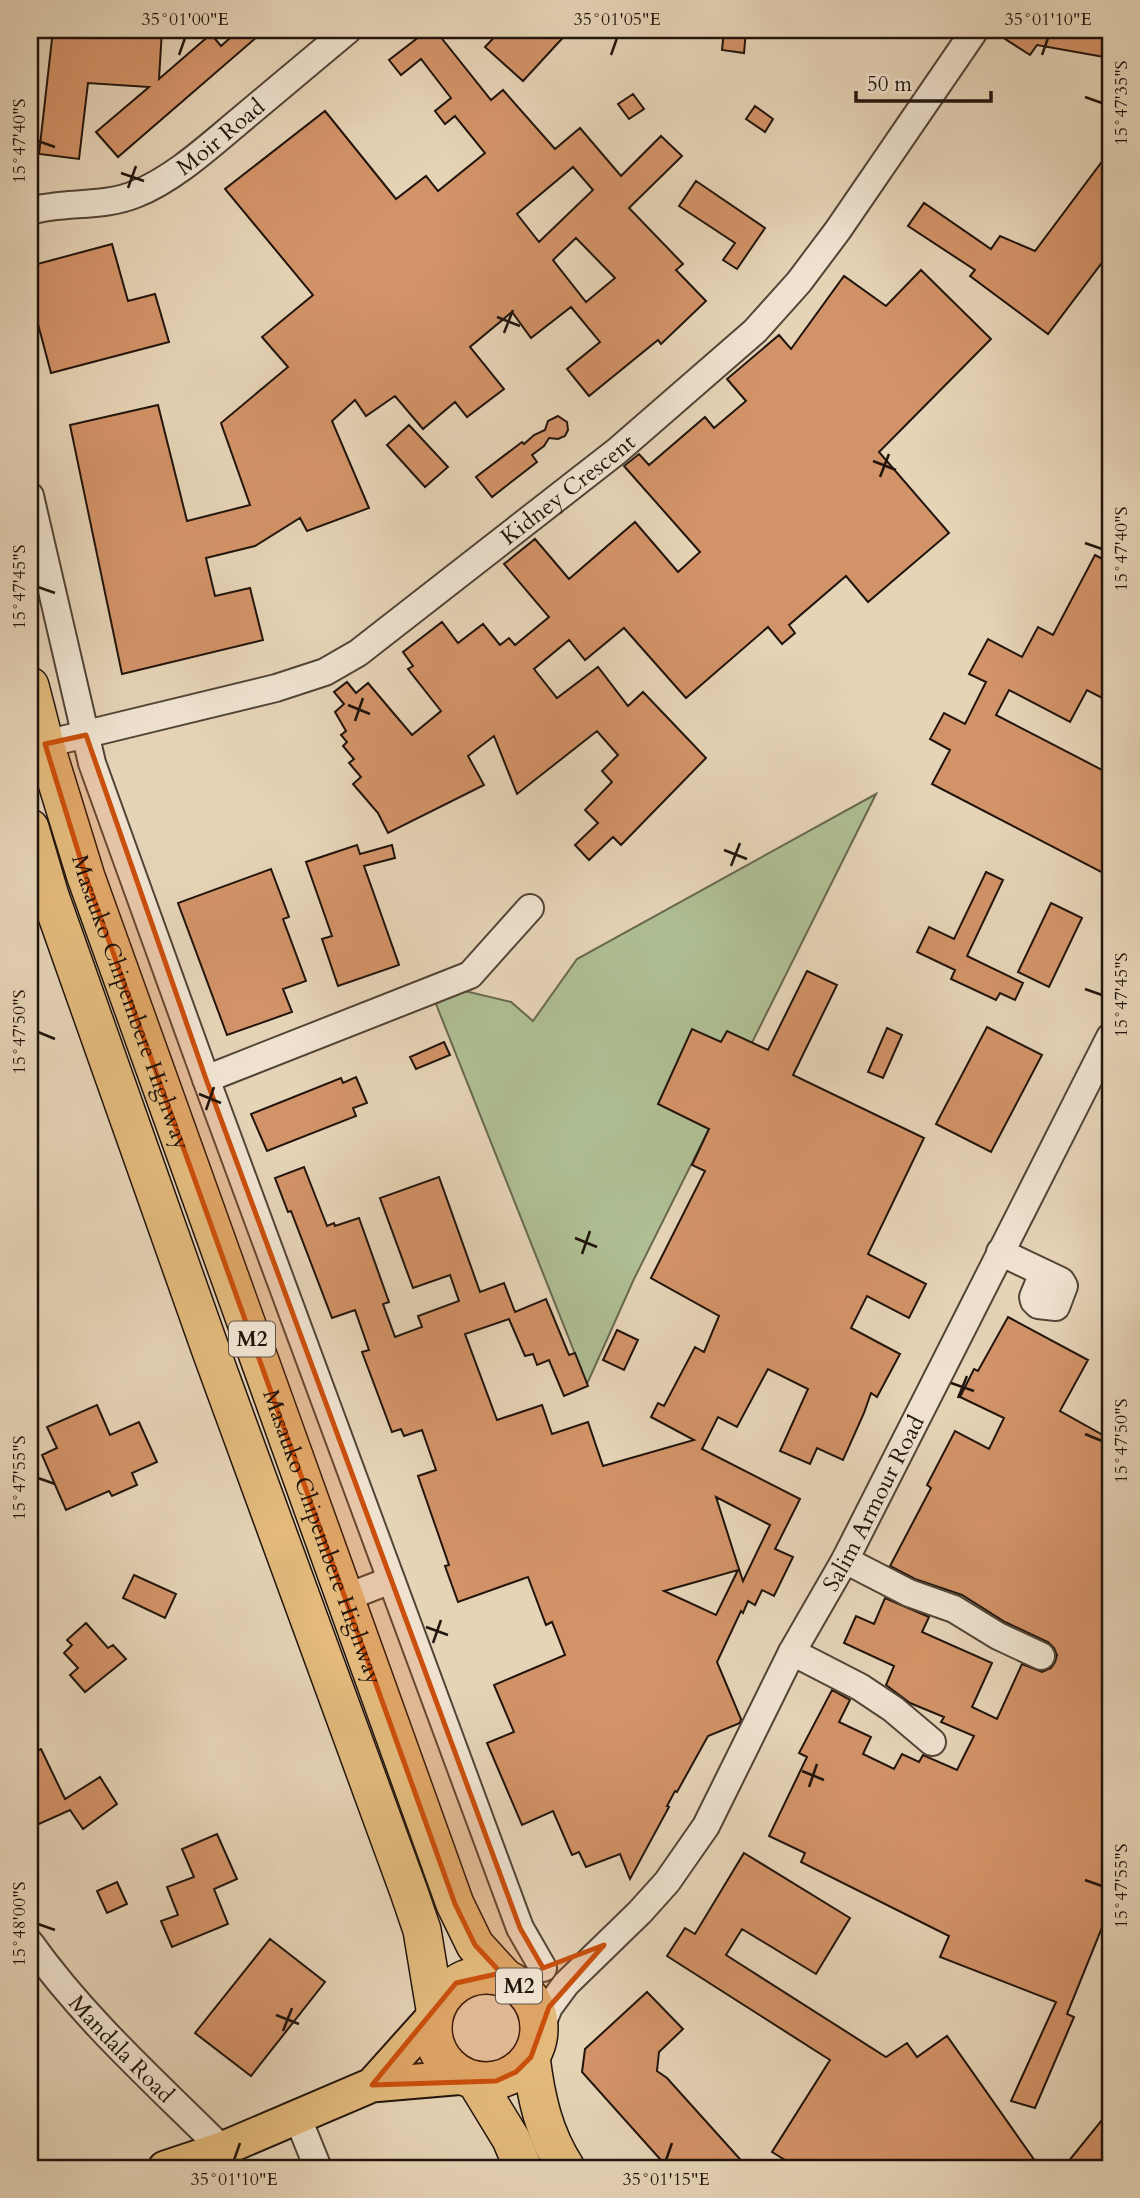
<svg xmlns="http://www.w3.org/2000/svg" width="1140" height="2198" font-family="Cardo,serif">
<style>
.green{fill:#afbe93;stroke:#686950;stroke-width:2}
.building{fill:#d39368;stroke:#21140c;stroke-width:2;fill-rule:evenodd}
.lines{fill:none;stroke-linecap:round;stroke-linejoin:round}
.minor-casing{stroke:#524437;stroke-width:30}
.major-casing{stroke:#21140c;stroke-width:37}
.highway-casing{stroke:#21140c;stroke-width:40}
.minor{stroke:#efe3d0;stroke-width:26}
.major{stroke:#e3ba7c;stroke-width:33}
.highway{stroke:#e3ba7c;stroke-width:37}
.marked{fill:#ca4f0c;fill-opacity:0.2;stroke:#ca4f0c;stroke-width:5;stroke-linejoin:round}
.ticks{fill:none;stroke:#21140c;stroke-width:2.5}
.labels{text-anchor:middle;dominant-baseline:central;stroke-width:7;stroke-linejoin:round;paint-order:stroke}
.shield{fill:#efe3d0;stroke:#5f5247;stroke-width:2}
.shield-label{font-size:21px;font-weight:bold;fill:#21140c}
.street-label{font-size:23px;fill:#21140c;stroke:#efe3d0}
.neatline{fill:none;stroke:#21140c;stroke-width:2.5}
.ticks-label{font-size:18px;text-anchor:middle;fill:#21140c}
</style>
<rect width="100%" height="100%" fill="#e6d4b7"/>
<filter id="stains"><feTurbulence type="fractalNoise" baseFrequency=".00286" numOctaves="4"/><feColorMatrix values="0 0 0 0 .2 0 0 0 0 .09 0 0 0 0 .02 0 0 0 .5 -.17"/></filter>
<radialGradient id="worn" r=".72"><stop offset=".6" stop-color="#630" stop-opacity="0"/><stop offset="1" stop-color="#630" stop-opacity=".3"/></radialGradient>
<path class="green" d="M876,794L634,1279L587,1384L436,1004L461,990L511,1002L533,1021L577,959Z"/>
<path class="building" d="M53,30L105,36L106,30H162L159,79L211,34L221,46L239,30H265L118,157L96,132L149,87L88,83L79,159L39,154Z
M428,30H435L491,100L503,90L555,149L580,128L621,176L661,136L682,156L629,208L683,264L676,270L706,301L661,344L658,340L589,396L567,369L600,342L571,307L531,338L512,312L470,347L504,389L467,417L455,402L423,429L395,396L366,416L355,400L332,421L369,508L307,531L300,518L255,546L206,558L215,596L250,588L263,640L122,674L70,425L158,405L187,521L250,505L221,423L288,367L262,337L313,295L225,189L325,111L396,199L426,176L438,191L485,153L455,116L445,124L435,111L451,98L421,59L401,75L389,60ZM573,167L593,190L539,242L517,214ZM576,238L615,278L586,302L553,260Z
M501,30H570L523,81L485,47Z
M724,30H746L744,53L722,50Z
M991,30H1110V58L1037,45L1030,55Z
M633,94L644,109L629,119L618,104Z
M755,106L773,119L765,132L746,119Z
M1101,163L1110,170V252L1048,334L970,276L975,270L908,226L924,203L991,249L1000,236L1035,251Z
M696,181L765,228L737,269L723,260L735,243L679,206Z
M112,244L128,301L155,294L169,342L51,373L30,294V266Z
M921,270L991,339L879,452L949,533L868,602L846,576L789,625L795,633L782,644L768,627L686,698L624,628L585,660L569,640L534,669L557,698L598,667L628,706L643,692L706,758L621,845L613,837L589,860L575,845L598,823L585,810L612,782L602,771L618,755L597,731L517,794L494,736L468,756L484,785L388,833L378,813L353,784L361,777L349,763L354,759L343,746L347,742L341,735L346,731L335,712L344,704L334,692L347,682L356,693L368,683L412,735L441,711L408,669L413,666L403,652L442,622L458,643L483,624L500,645L509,638L515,645L549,617L504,564L535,539L569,579L635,522L678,572L700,552L624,466L639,454L649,465L705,417L714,428L746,401L727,379L779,335L791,349L844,276L886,306Z
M558,416L567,422L568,430L565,436L558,439L549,438L544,446L532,455L537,462L492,497L476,477L522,442L524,444L534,435L545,430L548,421Z
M409,425L448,467L425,487L387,445Z
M1095,555L1110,563V702L1087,690L1070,722L1009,690L996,715L1110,774V863L1105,874L932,784L950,750L930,739L944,713L965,724L986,682L969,674L988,639L1022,657L1038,627L1053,635Z
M357,845L360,854L392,845L395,858L364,866L399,965L338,986L322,939L332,936L306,862Z
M271,869L289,917L283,919L306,981L283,989L292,1012L227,1035L178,903Z
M986,872L1003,880L967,956L1023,983L1015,1000L1000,993L996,1000L951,979L955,970L917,952L929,927L954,939Z
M1051,903L1082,918L1049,987L1018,972Z
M807,971L837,985L793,1075L924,1138L868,1254L926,1284L909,1318L867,1296L851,1328L900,1354L877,1397L871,1393L864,1413L843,1460L817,1448L810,1464L780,1451L808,1389L768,1369L737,1427L718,1417L702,1449L800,1499L775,1549L793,1557L774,1596L762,1590L755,1605L748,1601L743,1613L741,1611L717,1662L741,1719L740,1723L708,1736L677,1792L675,1791L667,1806L669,1807L630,1879L620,1854L586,1867L579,1852L572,1855L553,1811L522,1825L487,1743L514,1732L494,1685L565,1655L552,1622L546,1625L528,1577L458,1602L445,1566L449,1565L418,1476L436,1470L422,1430L404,1436L401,1429L392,1432L362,1352L369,1350L355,1310L332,1318L291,1211L288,1212L275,1178L304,1167L327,1226L334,1223L335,1226L359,1218L389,1302L383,1304L395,1337L422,1327L418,1316L459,1301L450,1275L413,1288L380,1198L439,1177L480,1292L504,1283L515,1312L546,1299L569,1355L575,1353L588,1386L564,1396L549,1360L537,1365L533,1354L525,1356L509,1319L465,1334L497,1420L542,1405L552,1434L588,1422L603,1466L694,1440L651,1417L658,1403L664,1406L695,1347L704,1352L719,1316L651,1278L705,1171L692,1165L709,1129L658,1104L692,1029L721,1042L727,1031L768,1050ZM716,1497L770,1525L743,1581L739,1569ZM738,1570L716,1615L664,1591Z
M987,1027L1042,1055L991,1152L936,1124Z
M887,1028L902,1035L883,1078L868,1072Z
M444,1042L450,1055L416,1069L410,1057Z
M356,1077L367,1103L353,1108L356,1116L267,1151L251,1114L341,1078L343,1083Z
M1008,1317L1088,1360L1060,1411L1110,1439V1928L1103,1925L1067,2014L1074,2017L1035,2108L1011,2101L1056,2002L940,1957L949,1936L801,1862L805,1853L769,1836L807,1757L799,1753L832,1690L850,1700L839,1722L871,1737L863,1754L894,1769L902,1754L919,1762L923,1755L957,1770L974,1736L941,1722L944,1717L910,1703L886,1685L894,1666L844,1643L856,1616L874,1624L885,1598L929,1617L922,1632L992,1663L972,1707L997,1719L1022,1664L1042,1672L1051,1668L1055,1662L1057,1655L1054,1648L1048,1642L1005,1622L962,1595L915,1579L890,1566L931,1488L927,1485L955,1431L989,1449L1004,1418L960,1397L974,1369L978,1371Z
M617,1330L638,1340L624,1370L603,1360Z
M97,1405L110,1435L139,1422L157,1462L132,1473L137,1485L112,1496L109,1491L66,1510L42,1455L57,1448L47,1427Z
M134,1575L176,1594L165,1618L123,1598Z
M86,1623L108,1648L113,1645L126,1659L85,1692L70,1675L78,1668L64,1653L72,1645L67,1640Z
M41,1749L65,1799L100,1777L117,1804L83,1829L70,1810L30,1828V1754Z
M217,1834L237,1879L214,1889L228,1924L172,1947L161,1921L178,1915L167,1887L194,1877L182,1849Z
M744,1853L850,1918L816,1974L742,1929L726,1955L886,2057L907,2043L917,2057L947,2036L1040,2168H798L772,2152L830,2060L667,1956L685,1928L695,1934Z
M117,1882L127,1904L107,1913L97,1891Z
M270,1939L325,1982L251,2076L195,2033Z
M647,1992L683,2029L659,2052L657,2071L667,2078L748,2168H668L582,2072L585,2049Z
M1110,2110V2168H1063Z"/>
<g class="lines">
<g class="minor-casing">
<g id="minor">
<path id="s1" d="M30,211C64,201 102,208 136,194C173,179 206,149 237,123C274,92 311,61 348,30"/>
<path d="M30,496L92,763L206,1079L520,1928L543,1968"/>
<path id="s2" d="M30,766L45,744L276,688L325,672L358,653L617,451L755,331L799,282L838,230L975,30"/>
<path d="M206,1079L470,975L530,908"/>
<path d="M1000,1252L1061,1281L1064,1286L1056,1307L1038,1305L1034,1301L1033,1297L1043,1273"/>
<path d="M845,1560L909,1593L954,1609L998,1636L1041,1656"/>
<path d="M345,1598L391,1580"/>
<path d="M792,1652L860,1687L893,1709L932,1742"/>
<path id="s3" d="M30,1943C85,2020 155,2082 222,2149"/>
<path id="s4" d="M540,2029L549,2007L566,1984L640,1912L667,1882L706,1826L792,1652L845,1560L1110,1037"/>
<path d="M297,2116L318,2168"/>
</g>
</g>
<g class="major-casing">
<path id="major" d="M372,2085L433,2017
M165,2168L222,2149L372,2085L465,2077"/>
</g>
<g class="highway-casing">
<g id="highway">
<path id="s5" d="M30,686L45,744L86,877L455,1904L475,1945L505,1978"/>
<path d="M30,828L50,896L211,1351L409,1892L422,1930L435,2009"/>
<circle cx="486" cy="2028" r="53"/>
<path d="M531,2057C536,2098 544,2134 566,2168"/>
<path d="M475,2080L511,2139L523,2168"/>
</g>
</g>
<use href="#minor" class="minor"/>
<use href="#major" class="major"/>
<use href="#highway" class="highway"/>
</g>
<path class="marked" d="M86,735L206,1079L520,1928L543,1968L604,1945L549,2007L531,2057L516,2072L496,2081L372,2085L456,1983L501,1973L475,1945L455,1904L86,877L45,744Z"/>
<path class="ticks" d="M179,55L185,38M611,55L617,38M1042,55L1048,38M1085,97L1102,103M38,141L55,147M121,173L144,181M128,188L136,166M497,317L520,326M504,333L513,310M873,461L896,470M880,477L889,454M1085,543L1102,549M38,587L55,593M348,705L370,714M355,721L363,698M724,850L747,859M731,866L740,843M1085,989L1102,995M38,1032L55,1039M199,1094L221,1103M206,1110L214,1087M575,1238L597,1247M582,1254L590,1231M951,1383L974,1391M958,1398L967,1376M1085,1434L1102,1441M38,1478L55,1484M426,1627L448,1635M433,1643L441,1620M802,1771L824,1780M809,1787L817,1764M1085,1880L1102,1886M38,1924L55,1930M276,2015L299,2024M283,2031L292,2008M234,2160L240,2143M666,2160L672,2143"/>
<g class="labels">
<g class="shield">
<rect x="229" y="1321.5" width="46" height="35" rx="5"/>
<rect x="496" y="1968.5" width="46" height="35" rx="5"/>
</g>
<g class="shield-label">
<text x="252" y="1339">M2</text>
<text x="519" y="1986">M2</text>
</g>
<g class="street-label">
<text stroke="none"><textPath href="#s1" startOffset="210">Moir Road</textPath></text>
<text stroke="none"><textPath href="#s2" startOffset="620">Kidney Crescent</textPath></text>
<text stroke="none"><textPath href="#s5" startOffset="332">Masauko Chipembere Highway</textPath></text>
<text stroke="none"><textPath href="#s4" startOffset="628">Salim Armour Road</textPath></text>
<text stroke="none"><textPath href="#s5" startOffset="900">Masauko Chipembere Highway</textPath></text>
<text stroke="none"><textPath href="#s3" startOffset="140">Mandala Road</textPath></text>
</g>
</g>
<rect width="1140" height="2198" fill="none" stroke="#e6d4b7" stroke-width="77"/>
<path d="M856 91v10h135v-10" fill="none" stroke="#21140c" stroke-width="3.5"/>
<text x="867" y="91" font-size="21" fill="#21140c" stroke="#efe3d0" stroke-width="5" paint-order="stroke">50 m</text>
<rect x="38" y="38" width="1064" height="2122" class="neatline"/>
<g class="ticks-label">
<text x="185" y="25">35°01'00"E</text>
<text x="617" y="25">35°01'05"E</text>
<text x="1048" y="25">35°01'10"E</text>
<text transform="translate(1121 103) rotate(-90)" y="6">15°47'35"S</text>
<text transform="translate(19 141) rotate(-90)" y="6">15°47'40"S</text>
<text transform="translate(1121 549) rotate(-90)" y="6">15°47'40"S</text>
<text transform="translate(19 587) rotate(-90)" y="6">15°47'45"S</text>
<text transform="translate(1121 995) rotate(-90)" y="6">15°47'45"S</text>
<text transform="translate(19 1032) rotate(-90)" y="6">15°47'50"S</text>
<text transform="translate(1121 1441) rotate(-90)" y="6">15°47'50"S</text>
<text transform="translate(19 1478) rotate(-90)" y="6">15°47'55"S</text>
<text transform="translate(1121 1886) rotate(-90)" y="6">15°47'55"S</text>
<text transform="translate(19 1924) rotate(-90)" y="6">15°48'00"S</text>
<text x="234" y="2185">35°01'10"E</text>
<text x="666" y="2185">35°01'15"E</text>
</g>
<rect width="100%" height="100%" filter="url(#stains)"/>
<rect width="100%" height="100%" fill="url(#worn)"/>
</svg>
